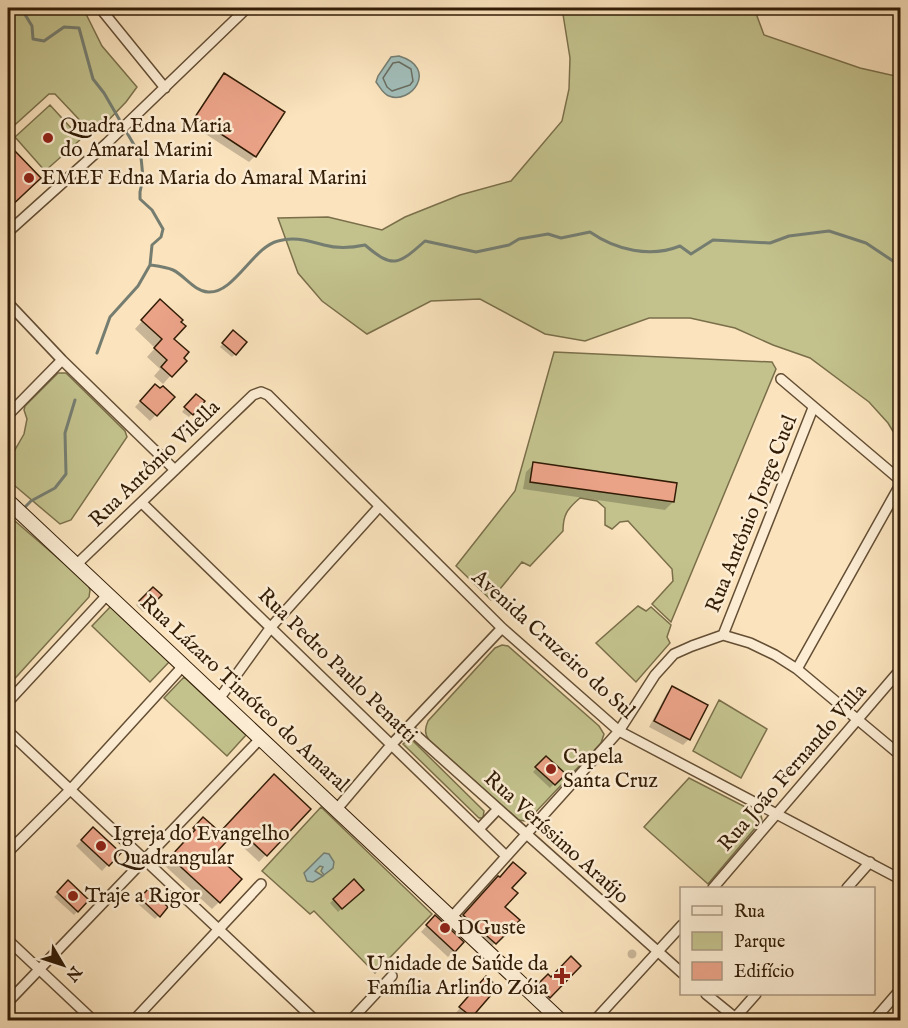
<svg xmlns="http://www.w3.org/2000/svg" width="908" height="1028" font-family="'IM FELL English',serif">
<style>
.green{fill:#c3c28d;stroke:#7a6f4a;stroke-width:1.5}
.water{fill:#a1bdb9;stroke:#757d71;stroke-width:1.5}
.shadow{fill:#0003}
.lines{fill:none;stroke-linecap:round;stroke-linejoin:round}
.shore{stroke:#6a6c60;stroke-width:1.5}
.stream{stroke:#757d71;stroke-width:3}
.building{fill:#eba388;stroke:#321c06;stroke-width:1.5}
.minor-casing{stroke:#644e34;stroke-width:12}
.secondary-casing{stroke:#321c06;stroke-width:16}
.minor{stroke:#fcedd4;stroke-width:9}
.secondary{stroke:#fcedd4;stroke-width:14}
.poi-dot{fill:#8f2418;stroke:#fcedd4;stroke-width:2}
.labels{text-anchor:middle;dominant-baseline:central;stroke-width:5;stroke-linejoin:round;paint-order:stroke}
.poi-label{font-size:21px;fill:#321c06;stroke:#fcedd4;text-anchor:start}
.street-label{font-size:21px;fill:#321c06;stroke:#fcedd4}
</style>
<rect width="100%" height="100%" fill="#fae3bd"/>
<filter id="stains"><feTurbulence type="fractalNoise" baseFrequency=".00333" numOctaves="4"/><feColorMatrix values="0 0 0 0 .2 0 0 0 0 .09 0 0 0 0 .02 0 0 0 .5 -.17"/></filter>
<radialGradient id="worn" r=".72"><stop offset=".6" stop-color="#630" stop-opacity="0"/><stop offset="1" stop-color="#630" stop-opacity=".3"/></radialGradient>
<path class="green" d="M8,8H83L102,46L137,87L126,102L96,133L91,132L55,94H49L8,131Z
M562,8H754L764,35L860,68L900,77V443L888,423L869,402L810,358L773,345L735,328L690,318H649L585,341L545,334L480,299L431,301L367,334L322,301L298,273L278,218L328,217L382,230L405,217L460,195L511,181L562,121L569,89L570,58Z
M50,105L81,139L45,171L15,137Z
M554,352L772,362L776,369L671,622L652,604L673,581L672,569L628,521L620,522L612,529L605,525V508L597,501L580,498C567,509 563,515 563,531L530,566L522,562L491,600L456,566L515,491Z
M58,373H66L125,431L127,437L71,520L60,524L8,480V462L24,434L27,419L24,410L25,406Z
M8,515L88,584L90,590L89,597L8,686Z
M111,606L169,662L150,682L92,626Z
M638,606L646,611L651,607L671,625L667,637L670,643L636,682L596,643Z
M502,645L508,646L599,726L604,734L601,743L531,817L525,821L518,820L429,740C424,733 425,728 428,721L495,648Z
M184,677L246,735L227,756L164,698Z
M719,700L767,729L741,778L693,751Z
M410,738L484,811L483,818H479L403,744Z
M689,778L761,815L762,820L708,884L644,827Z
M321,807L432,914L375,973L314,911L310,914L262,871Z"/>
<path class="water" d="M399,56C439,68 411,105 389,96C383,94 380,87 376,82L378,76L391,57Z
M324,853L329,854L334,862L333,868L324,875L321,871L323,867L320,866L315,871L323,876L313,882L307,881L304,873Z"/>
<path class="shadow" d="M224,75L255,156L249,162L190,124L218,80Z
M14,152L39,178L8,207V158Z
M153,309L184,361L163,384L154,376L160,369L147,357L155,348L135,329Z
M233,332L235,354L232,357L220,347Z
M155,386L173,397L150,421L135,407Z
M192,399V414L189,417L182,412Z
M534,464L673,502L665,510L523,489L526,472Z
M153,589L160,595L143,612L136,605Z
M673,688L689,739L683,745L649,727L667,693Z
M546,758L563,774L550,788L533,772Z
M309,809L259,862L230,835L213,854L219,902L212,909L164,865L189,838L187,836L203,819L220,834Z
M93,829L118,853L102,871L76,846Z
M354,881L362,889L338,912L330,903Z
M68,883L87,900L74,915L54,897Z
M491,884L510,888L503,907L518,920L488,950L457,922Z
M148,891L166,908L155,919L137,903Z
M435,917L462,942L448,957L421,932Z
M627.5 954a4.5 4.5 0 1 1 9 0a4.5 4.5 0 1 1-9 0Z
M579,966L543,1003L533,992L548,977L551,979Z
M480,984L496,987L470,1016L466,1020H463L455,1014Z"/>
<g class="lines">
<path class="shore" d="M399,62L411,69L413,81L410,85L392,91L387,87L383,78L393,63Z"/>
<path class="stream" d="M21,8L32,26L33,39L44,41L64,27L79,28L93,79L104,93L141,157L143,178L140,192V199L152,210L163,229L161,237L152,245L150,265L138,286L110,317L97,353
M150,265C157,266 166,267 173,270C184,275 194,291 208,292C234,294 253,247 278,241C295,236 308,241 324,245C338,249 351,248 365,245C393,269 398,265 425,241L476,252L509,245L519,239L548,234L561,238L590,232C616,250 650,258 680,246L691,254L713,240L770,243L789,236L829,231L866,243L896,263H900
M22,510L31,501L55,488L66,474L65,433L75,400
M8,524L17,515"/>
</g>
<path class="building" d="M224,73L285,112L256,157L195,117Z
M14,150L41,178L8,209V156Z
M160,299L183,320L181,322L186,326L174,339L189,352L184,358L187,361L172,377L161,367L167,360L154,348L162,339L141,320Z
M233,330L247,342L236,355L222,343Z
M155,384L160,388L163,386L175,397L157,416L140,401Z
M196,394L205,401L193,415L184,407Z
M533,462L677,483L674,502L530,482Z
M153,587L162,595L147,610L139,601Z
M672,686L708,705L690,740L654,721Z
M546,756L566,774L555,785L535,767Z
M274,774L311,809L267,856L238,829L215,854L242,879L220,903L170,857L195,830L193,828L203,817L220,832Z
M93,827L121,853L109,866L81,840Z
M513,862L526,873L512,888L518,893L505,907L520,920L496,944L463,915L498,876L500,877Z
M354,879L364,890L342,909L333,899Z
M68,880L89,900L78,912L57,892Z
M148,889L168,907L160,917L140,898Z
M435,915L464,942L455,952L426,925Z
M571,956L581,966L550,998L537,985L548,974L551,977Z
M486,976L498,987L472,1017L459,1007Z"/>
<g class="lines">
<g class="minor-casing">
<path id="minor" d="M100,8L165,88
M899,8H900
M8,232L107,143L247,8
M8,303L62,360L175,470
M781,379L900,480
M8,415L62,360
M142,503L505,855
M76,565L253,395L261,392L268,395L502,628L619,731L900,879
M723,635L813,408
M797,669L900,485
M219,699L271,627L379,507
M8,702L108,594
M408,728L682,973
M8,731L315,1020
M336,810L392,744L502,628
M479,829L497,810
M8,852L70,790L183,666
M713,888L900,670
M847,888L870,862
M451,918L619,731L655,675L674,654L692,646L723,635L750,643L775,655L797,669L900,755
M8,940L93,1020
M706,994L738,1020
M8,1002L261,738
M134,1020L261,884
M351,1020L392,976
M595,1020L682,925
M733,1020L756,994
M874,1020L900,990"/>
</g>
<g class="secondary-casing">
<path id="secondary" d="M8,501L560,1020"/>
</g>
<use href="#minor" class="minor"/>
<use href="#secondary" class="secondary"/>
</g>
<g class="poi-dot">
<circle cx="48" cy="138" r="6"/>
<circle cx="29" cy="178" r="6"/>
<circle cx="551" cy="769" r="6"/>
<circle cx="101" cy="846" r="6"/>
<circle cx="73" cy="896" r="6"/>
<circle cx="445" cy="928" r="6"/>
<path d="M559 967h6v6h6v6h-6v6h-6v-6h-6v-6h6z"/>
</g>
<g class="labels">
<g class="poi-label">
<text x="60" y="126">Quadra Edna Maria<tspan x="60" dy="24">do Amaral Marini</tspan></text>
<text x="41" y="178">EMEF Edna Maria do Amaral Marini</text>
<text x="563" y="757">Capela<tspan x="563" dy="24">Santa Cruz</tspan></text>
<text x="113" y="834">Igreja do Evangelho<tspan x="113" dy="24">Quadrangular</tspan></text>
<text x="85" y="896">Traje a Rigor</text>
<text x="457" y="928">DGuste</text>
<text x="548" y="964" text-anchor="end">Unidade de Saúde da<tspan x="548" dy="24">Família Arlindo Zóia</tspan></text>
</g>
<g class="street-label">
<text transform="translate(155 464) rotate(-44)">Rua Antônio Vilella</text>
<text transform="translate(752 514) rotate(-68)">Rua Antônio Jorge Cuel</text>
<text transform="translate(553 645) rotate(42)">Avenida Cruzeiro do Sul</text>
<text transform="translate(337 666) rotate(44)">Rua Pedro Paulo Penatti</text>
<text transform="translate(244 694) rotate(43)">Rua Lázaro Timóteo do Amaral</text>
<text transform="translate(793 768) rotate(-49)">Rua João Fernando Villa</text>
<text transform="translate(556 838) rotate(42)">Rua Veríssimo Araújo</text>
</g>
</g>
<rect width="908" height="1028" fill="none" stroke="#fae3bd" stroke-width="30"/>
<rect x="9" y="9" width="890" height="1010" fill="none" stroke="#321c06" stroke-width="3"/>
<rect x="15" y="15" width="878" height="998" fill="none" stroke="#321c06" stroke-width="1.5"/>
<rect x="680" y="887" width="195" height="108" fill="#fcedd4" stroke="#ab9982" stroke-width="1.5"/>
<rect x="692" y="906" width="30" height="9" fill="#fcedd4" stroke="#ab9982" stroke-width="1.5"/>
<text x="734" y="917" font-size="18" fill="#321c06">Rua</text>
<rect x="692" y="932" width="30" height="18" fill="#c3c28d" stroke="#ab9982" stroke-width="1.5"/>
<text x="734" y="947" font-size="18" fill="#321c06">Parque</text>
<rect x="692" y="962" width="30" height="18" fill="#eba388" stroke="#ab9982" stroke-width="1.5"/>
<text x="734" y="977" font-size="18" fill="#321c06">Edifício</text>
<g transform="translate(63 965) rotate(129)" stroke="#fcedd4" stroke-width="4.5" paint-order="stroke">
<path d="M0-4.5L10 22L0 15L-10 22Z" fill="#321c06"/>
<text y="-9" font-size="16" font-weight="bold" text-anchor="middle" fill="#321c06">N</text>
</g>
<rect width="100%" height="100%" filter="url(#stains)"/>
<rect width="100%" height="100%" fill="url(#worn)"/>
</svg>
